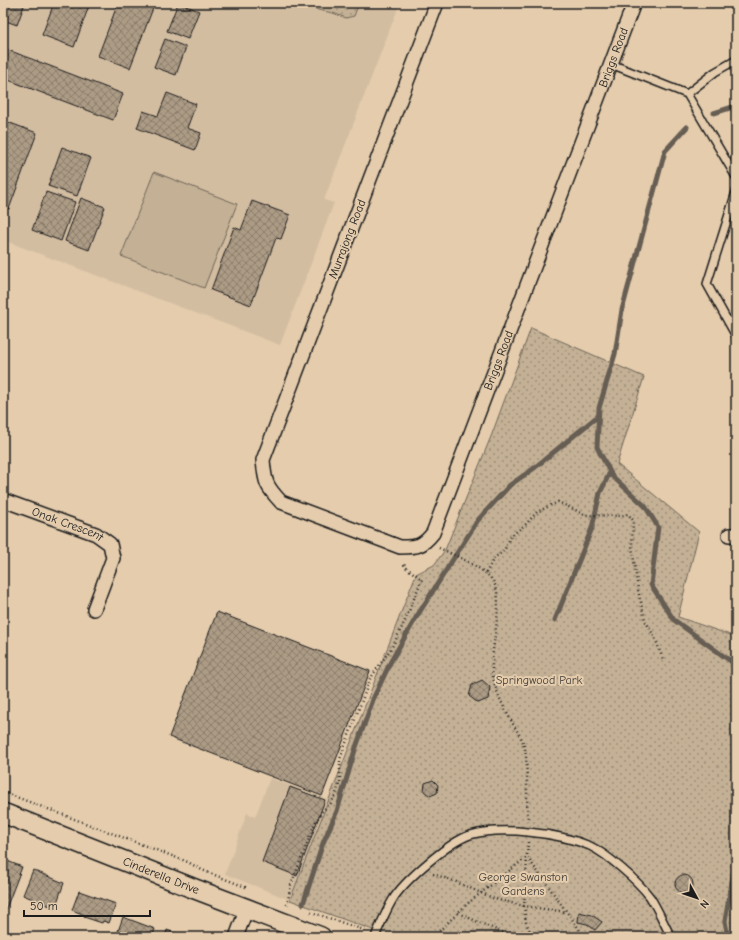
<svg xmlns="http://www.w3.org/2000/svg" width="739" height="940" font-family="'Comic Neue',sans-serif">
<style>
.built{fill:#d3bda1}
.park{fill:url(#park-dots);stroke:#706658}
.pitch{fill:#c3b095;stroke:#706658}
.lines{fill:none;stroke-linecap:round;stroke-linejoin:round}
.stream{stroke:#665d52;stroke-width:5}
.building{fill:url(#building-cross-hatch);stroke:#1c1c1c}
.lane-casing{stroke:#1c1c1c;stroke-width:10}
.street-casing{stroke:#1c1c1c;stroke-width:16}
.secondary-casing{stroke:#1c1c1c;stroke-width:22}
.path{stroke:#1c1c1c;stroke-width:2.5;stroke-dasharray:1 3;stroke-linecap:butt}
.lane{stroke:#e4ccad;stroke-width:7}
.street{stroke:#e4ccad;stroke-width:13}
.secondary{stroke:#e4ccad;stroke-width:19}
.labels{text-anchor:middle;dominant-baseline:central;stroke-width:4;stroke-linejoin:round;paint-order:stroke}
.street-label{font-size:12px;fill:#1c1c1c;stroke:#e4ccad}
.park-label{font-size:12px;fill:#46413a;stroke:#e4ccad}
</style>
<defs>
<pattern id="park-dots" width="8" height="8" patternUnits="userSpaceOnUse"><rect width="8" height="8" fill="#c3b095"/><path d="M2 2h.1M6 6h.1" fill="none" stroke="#9e8e79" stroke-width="1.8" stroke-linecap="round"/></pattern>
<pattern id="building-cross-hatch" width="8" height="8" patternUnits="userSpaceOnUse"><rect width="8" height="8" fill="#ac9b85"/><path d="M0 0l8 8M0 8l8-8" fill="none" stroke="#8b7e6c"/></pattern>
</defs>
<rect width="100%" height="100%" fill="#e4ccad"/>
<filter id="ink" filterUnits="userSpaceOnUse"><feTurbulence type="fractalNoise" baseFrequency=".025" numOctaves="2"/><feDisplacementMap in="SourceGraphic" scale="8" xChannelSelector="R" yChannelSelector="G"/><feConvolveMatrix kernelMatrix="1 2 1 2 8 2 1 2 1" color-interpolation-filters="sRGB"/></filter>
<g filter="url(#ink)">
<path class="built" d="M3,3H400L324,200L334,203L280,345L3,240Z
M270,778L329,800L290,900L225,874L247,813L255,817Z"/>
<path class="park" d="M311,3H359L354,16L346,18L333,13L318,10L313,7Z
M531,328L644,377L617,464L699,532L678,617L736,637V937H378L373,930L290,900L416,574L434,565L445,550L492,434Z"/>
<path class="pitch" d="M154,172L237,204L204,288L121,256Z"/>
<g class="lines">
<path class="stream" d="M714,113L736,106
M687,127L665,151L622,310L615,354L599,408L597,447L612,476L645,506L658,527L651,585L674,620L736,665
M555,620L592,528L600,493L610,472
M303,904L323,843L337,811L355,750L374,697L391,661L417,616L478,520L510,485L533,469L598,416
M728,937L725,921L736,859"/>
</g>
<path class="building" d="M3,3H25L17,25L3,20Z
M54,3H90L74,47L42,35Z
M118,3H155L130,68L98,56Z
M178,3L199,11L188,39L167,31Z
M165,39L186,47L176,75L154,67Z
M3,48L123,94L113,120L3,78Z
M736,65V92H735L731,66Z
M167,93L196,104L187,128L201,133L195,150L137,128L143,111L158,116Z
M5,121L37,133L9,209L3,207V127Z
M62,147L91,158L77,196L48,186Z
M46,192L75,202L61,241L32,230Z
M81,198L105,207L89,250L65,241Z
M252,201L290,215L281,239L276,238L251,305L211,290L234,227L241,230Z
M217,612L370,671L322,796L169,737Z
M482,680L490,687L488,699L478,703L469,696L472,685Z
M433,780L438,785L437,793L430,796L424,791L425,783Z
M290,787L325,800L297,876L262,862Z
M3,856L6,857L5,860L22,867L5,911L3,910Z
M33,870L64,883L55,908L23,895Z
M675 884a9 9 0 1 1 18 0a9 9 0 1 1-18 0Z
M79,891L116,904L109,923L103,921L102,923L84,917L85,915L72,910Z
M579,912L592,915L602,922L595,930L587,924L578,922Z
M123,917L155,929L152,937H116Z
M167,930L185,937H165Z"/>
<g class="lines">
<g class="lane-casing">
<path id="lane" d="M611,64L687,94L736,177
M687,94L715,72L736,60
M736,192L707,284L736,336
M728,322L736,317
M375,937C381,923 387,908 395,896C408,878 449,842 470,835C502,826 559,833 590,846C607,854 638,881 650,897C658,909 664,924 671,937"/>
</g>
<g class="street-casing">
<g id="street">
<path id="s1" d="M437,3L263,460C265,483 266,486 281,502L400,547C417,547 422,547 433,533L634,3"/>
<path id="s2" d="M3,500L96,534L110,544L113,558L94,609"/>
<path d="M729,535H736"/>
<path d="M236,937L247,908"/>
</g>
</g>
<g class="secondary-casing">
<g id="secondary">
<path id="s3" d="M3,813L195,889L321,937"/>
</g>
</g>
<path class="path" d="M439,548C453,554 486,569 493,581C505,600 491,644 492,668C493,688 503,706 513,724C517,731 522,738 524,746C527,755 526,766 527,776C527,791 527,806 528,821
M486,573L494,558L504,551L511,536L526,524L537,512L558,502L586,515L620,516L628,514L633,520L632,546L638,590L645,620L655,638L663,660
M3,792L188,862L202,870L248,888
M528,842L524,906L526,922L532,937
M433,874L454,881L495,899L524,906L566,912
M287,905L291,885L315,823L323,810L330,805L336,794L340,781V759L370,679L392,647L404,623L422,579L405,567L403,562
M311,912L367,931
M458,913L501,932L531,937
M434,937L438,932L467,904L527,857L585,937
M614,937L657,935"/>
<use href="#lane" class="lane"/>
<use href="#street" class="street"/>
<use href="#secondary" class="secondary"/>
</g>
</g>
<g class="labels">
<g class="street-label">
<text stroke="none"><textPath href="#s1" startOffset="1210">Briggs Road</textPath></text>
<text transform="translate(347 239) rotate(-69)">Murrajong Road</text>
<text stroke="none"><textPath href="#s1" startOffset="886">Briggs Road</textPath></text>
<text stroke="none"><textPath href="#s2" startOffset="69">Onak Crescent</textPath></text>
<text stroke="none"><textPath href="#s3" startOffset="170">Cinderella Drive</textPath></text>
</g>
<g class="park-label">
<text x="539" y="680">Springwood Park</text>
<text x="523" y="877">George Swanston<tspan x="523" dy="14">Gardens</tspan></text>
</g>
</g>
<rect width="739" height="940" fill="none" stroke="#e4ccad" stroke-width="16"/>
<rect x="8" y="8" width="723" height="924" fill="none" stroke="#1c1c1c" stroke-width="1.5" filter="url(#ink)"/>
<g transform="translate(697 898) rotate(130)" stroke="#e4ccad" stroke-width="3" paint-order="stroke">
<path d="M0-3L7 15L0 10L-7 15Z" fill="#1c1c1c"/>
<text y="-6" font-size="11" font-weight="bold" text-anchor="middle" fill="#1c1c1c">N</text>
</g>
<path d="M24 910v6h126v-6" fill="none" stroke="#1c1c1c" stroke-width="2"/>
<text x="30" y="910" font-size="12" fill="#1c1c1c" stroke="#e4ccad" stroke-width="3" paint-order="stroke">50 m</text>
</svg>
